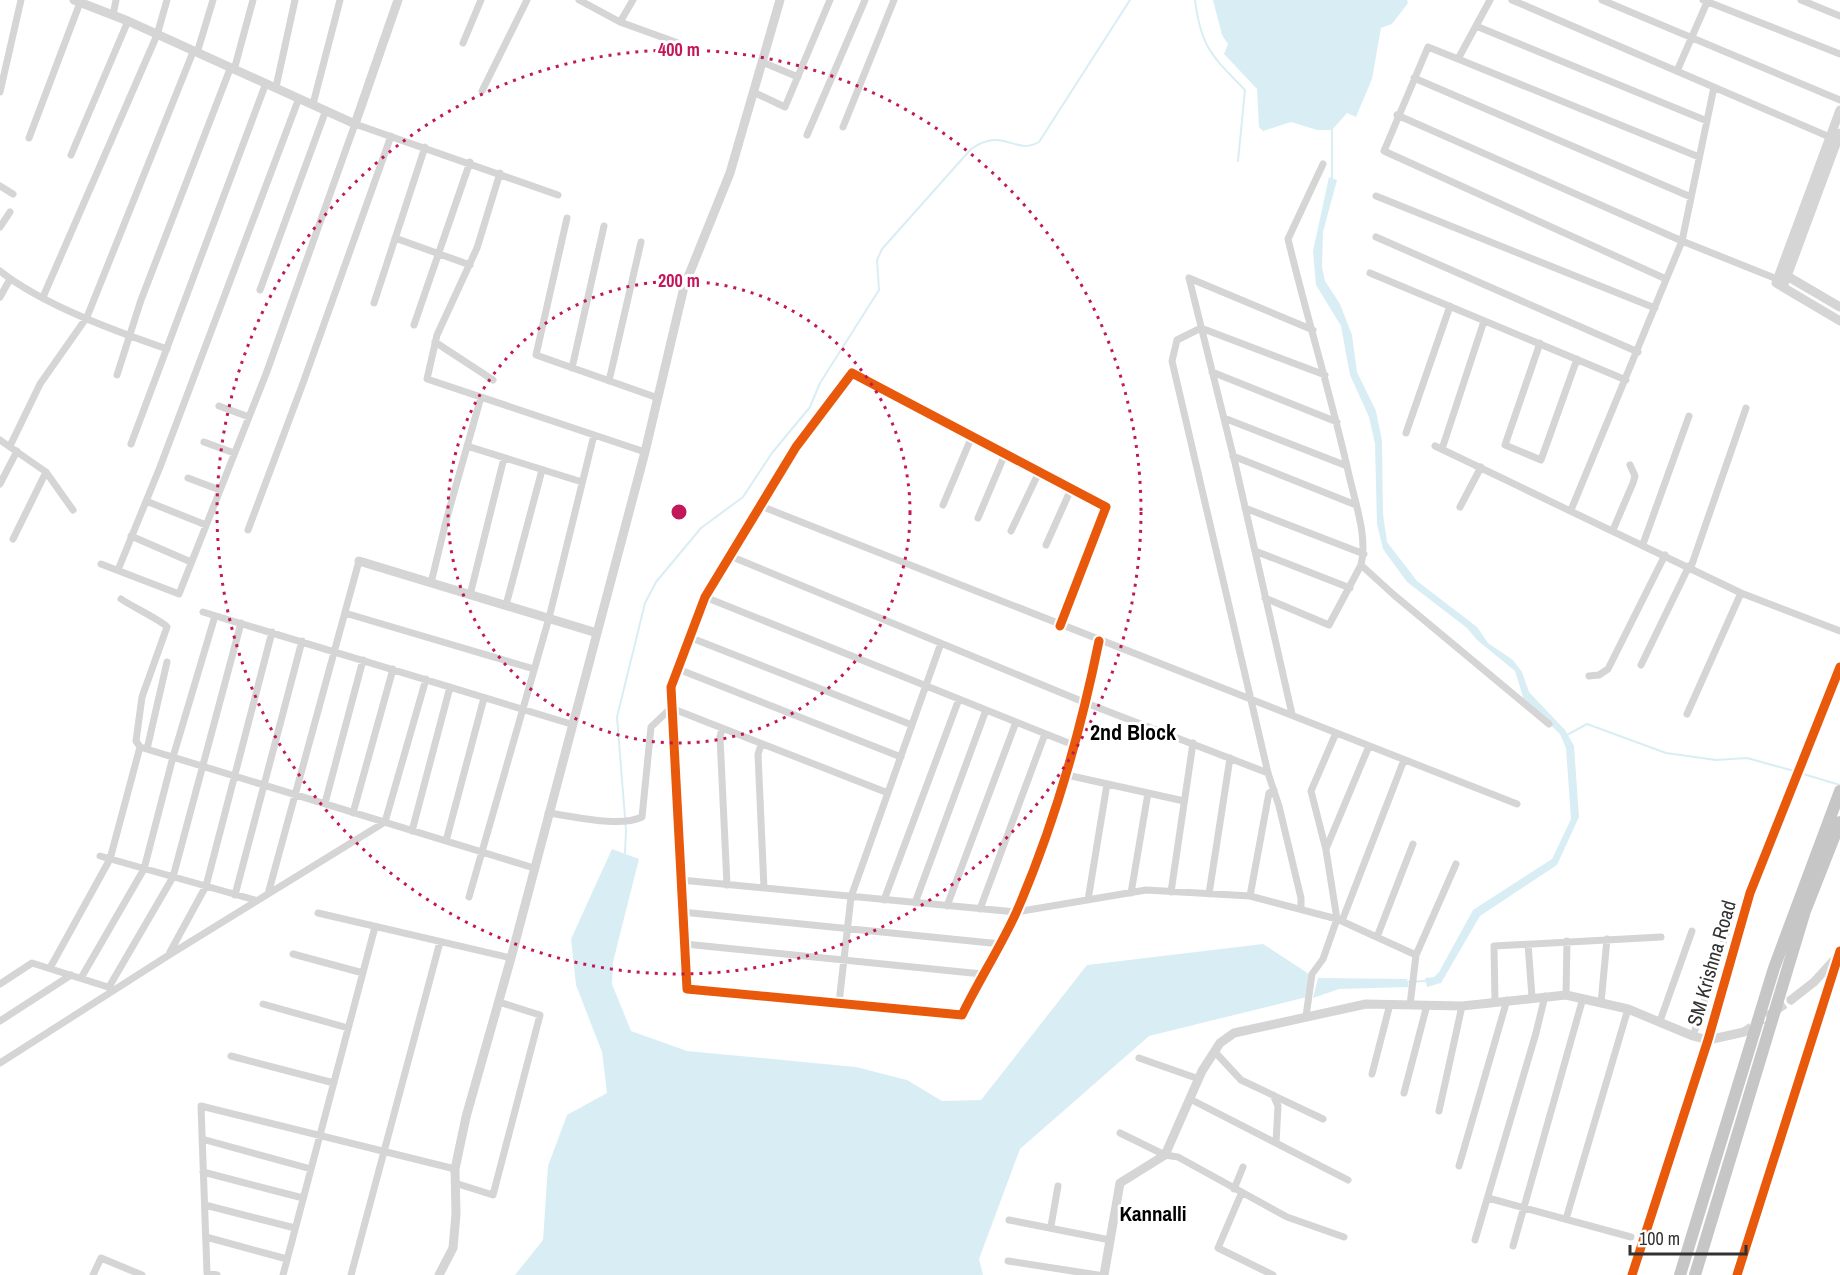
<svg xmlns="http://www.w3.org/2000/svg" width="1840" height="1275" font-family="'Archivo Narrow',sans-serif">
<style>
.water{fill:#d9eef4}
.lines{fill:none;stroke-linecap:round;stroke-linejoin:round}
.stream{stroke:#d9eef4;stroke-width:2}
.tertiary-tunnel{stroke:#d6d6d6;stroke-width:9;stroke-dasharray:9 4.5;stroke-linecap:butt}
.minor{stroke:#d5d5d5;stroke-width:7}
.tertiary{stroke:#d5d5d5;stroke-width:9}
.trunk{stroke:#c6c6c6;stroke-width:12}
.cycleway-casing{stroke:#fff;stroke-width:13}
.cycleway{stroke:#e8590c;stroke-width:9}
.ring{fill:none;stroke:#c2185b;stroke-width:3;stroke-dasharray:3 6}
.labels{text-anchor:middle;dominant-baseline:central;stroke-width:6;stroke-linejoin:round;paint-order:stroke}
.street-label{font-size:20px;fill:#313131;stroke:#fff}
.neighbourhood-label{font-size:21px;font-weight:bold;fill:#000;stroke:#fff}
.quarter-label{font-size:22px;font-weight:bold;fill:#000;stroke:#fff}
.centre{fill:#c2185b;stroke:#fff;stroke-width:3}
.ring-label{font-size:18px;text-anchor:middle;font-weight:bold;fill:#c2185b;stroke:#fff;stroke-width:6;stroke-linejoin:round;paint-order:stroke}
</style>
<rect width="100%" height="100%" fill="#fff"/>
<path class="water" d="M1213,0H1407L1408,3L1392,24L1381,28L1372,79L1356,117L1347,113L1332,130H1317L1291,122L1263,131L1259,127L1257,89L1224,54L1228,44L1222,35Z
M1329,177L1337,180L1323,232L1322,267L1325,281L1340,304L1352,335L1357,372L1376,411L1382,441L1383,514L1387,542L1417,581L1477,627L1488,643L1513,660L1522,672L1529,692L1565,730L1574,746L1579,817L1557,865L1480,916L1441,983L1427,987L1425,978L1434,977L1439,972L1473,910L1552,859L1571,819L1566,748L1560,734L1524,700L1515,671L1477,640L1467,628L1407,582L1383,549L1377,524L1375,444L1369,417L1350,375L1341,326L1316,285L1313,251Z
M612,849L639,859L613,962L612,984L631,1031L687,1051L856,1067L907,1080L942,1101L981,1100L1087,965L1263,944L1309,974L1307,997L1149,1036L1020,1149L979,1259L983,1275H515L543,1240L548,1166L567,1115L607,1093L602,1052L576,985L571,939Z
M1318,978L1407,979L1409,987L1339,989L1313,998Z"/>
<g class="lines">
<path class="stream" d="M1195,0C1201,48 1212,56 1245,90L1238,161
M1332,179V128
M1567,735L1587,724L1666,753L1716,760L1747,758L1794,771
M1800,773L1840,785
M625,853L626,830L617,717L645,603L656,582L701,528L743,497L772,453L810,407L820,383L879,290L877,260L882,249L971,149C1004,126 1015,156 1039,142L1130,0
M1405,982L1427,981"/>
<path class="tertiary-tunnel" d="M1744,1032L1791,1000"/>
<path class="minor" d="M579,0L620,22L678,43
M1490,0L1458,59L1428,47L1384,151L1666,279
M1512,0L1832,138
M1602,0L1840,100
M1703,0L1840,54
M1801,0L1840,16
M113,15L116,0
M620,22L633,0
M1476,26L1707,121
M463,43L481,0
M197,53L213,0
M1458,59L1699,157
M762,62L798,77
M234,70L253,0
M1677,71L1708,0
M1414,78L1691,197
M276,87L295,0
M482,91L527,0
M0,92L21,0
M753,92L785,107L830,0
M313,104L340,0
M1397,115L1682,241L1777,279
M843,127L894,0
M807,135L865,0
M29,138L81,0
M71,155L128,21
M1323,164L1288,239C1307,318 1331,395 1349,475C1355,502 1368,538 1361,565L1394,595L1549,724
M500,173L477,248L437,335L427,379L645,452
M0,186L13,194
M1376,196L1655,308
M567,218L536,355L658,398
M0,227L10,212
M1376,237L1638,352
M395,238L470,265
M0,271C43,305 115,331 167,349
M1370,273L1626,380
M1189,278L1235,463L1292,714
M1189,278L1313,330
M260,290L326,110
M0,297L10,279
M43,297L157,35L167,0
M374,303L425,147
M414,325L470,162
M435,342L493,380
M1540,343L1505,445L1541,460L1577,359
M572,368L604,226
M1212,372L1337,422
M117,375L141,300L230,69
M609,381L641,242
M219,406L249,417
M1224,418L1347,466
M1406,433L1450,306
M0,440L46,472L73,510
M204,442L234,453
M131,444L266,83
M10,446L40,384L87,317L193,52
M467,446L582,482
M1435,446L1741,593L1840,631
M1442,449L1484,321
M1233,456L1356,505
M188,478L220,490
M0,484L17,451
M146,501L206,525
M758,505L1517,804
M943,505L972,436
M1460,507L1481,467
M1245,508L1364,554
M1571,510L1682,241L1714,87
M978,518L1005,454
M248,530L303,383L391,136
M1613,530L1633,483L1635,476L1630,465
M1011,531L1039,472
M131,536L191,562
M13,539L46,472
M1643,544L1689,416
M1046,545L1071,489
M1255,551L1350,588
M730,556L1086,703L1268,773
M101,564L179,594L266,374L355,124L558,195
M1691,567L1746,408
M118,570L160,467L299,98
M431,583L446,521L481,397
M470,595L504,458
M705,597L1076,746
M1265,598L1329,625L1361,565
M506,605L542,470
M203,612L571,724
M345,613L534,669
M1060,626L1106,507L852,373L796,447L705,597L671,687L687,989L962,1015C979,980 1000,948 1016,913C1054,826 1080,734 1099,641
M689,637L912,725
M1641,665L1689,566
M678,669L901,757
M1589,676L1599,675L1608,669L1665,555
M1687,714L1741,593
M722,729L720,737L727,885
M761,745L758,754L764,888
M140,747L534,868
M147,749L167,662
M1067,775L1184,801
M325,803L363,660
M353,813L393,669
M548,813C573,816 619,828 642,817L651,727L671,708L888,793
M412,831L450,687
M446,841L484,698
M1326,849L1369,746
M100,856L255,900
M681,880L1016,912L1146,890L1250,896L1337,919L1416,955L1410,1005
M1171,892L1193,743
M1131,893L1148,793
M268,894L359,561
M1209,894L1230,758
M235,895L302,641
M1250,896L1269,793L1274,790
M469,897L549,618L594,435
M884,900L959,699
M1088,900L1107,784
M915,903L986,710
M947,906L1016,722
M1301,907V898L1279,806L1268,773L1172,361L1177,340L1201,328L1325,375
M980,909L1045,734
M682,912L1001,944
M318,913L511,958
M1342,921L1404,760
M1377,937L1413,844
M685,944L982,974
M1528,944L1532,997
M170,952L206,886L272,632
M293,954L363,973
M1416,955L1456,864
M50,968L110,859L140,747L136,741L142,697L167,627C164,622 131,606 121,599
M81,978L144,869L173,757L215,616
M0,984L32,963L111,988
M109,987L173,877L241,623
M1566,995L1567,941
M1495,1002L1494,946L1661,937
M839,1003L851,897L941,643
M1601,1003L1607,939
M263,1004L348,1028
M1306,1016L1312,974L1323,959L1337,919L1326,850L1311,791L1336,733
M0,1021L71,975
M1660,1021L1692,931
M1693,1036L1728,928
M1215,1052L1241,1080L1323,1119
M231,1056L334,1083
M1139,1058L1199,1079
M0,1063L169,955L385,822L426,679
M1372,1074L1390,1004
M1404,1093L1427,1005
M1273,1095L1278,1106L1276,1143
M1190,1099L1348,1180
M1439,1111L1462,1006
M1120,1133L1165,1155L1178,1157L1287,1217L1344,1237
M202,1139L311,1169
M1459,1166L1507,1000
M203,1172L303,1198
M455,1183L493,1195L540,1015L499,1002
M1234,1189L1243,1167
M1241,1194L1218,1248L1273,1275
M1488,1198L1631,1237
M205,1205L295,1228
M1566,1219L1628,1009
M1009,1220L1110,1240
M1051,1226L1058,1186
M206,1237L287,1259
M1475,1240L1536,1033L1545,996
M1513,1246L1583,998
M1008,1261L1098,1275
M93,1275L101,1258L142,1275
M217,1275L207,1273L201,1106L455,1169
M283,1275L375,927
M351,1275L440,942"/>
<path class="tertiary" d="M74,0L128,21L355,124L398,0
M1840,110L1776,283L1840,321
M1782,273L1840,307
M1783,287L1840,133
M359,561L597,633
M1791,1000L1814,982L1836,958
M439,1275L453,1248L456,1214L455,1169L466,1117L511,958L645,452L684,287L730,173L780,0
M1104,1275L1120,1183L1165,1155L1202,1071L1220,1043L1234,1033L1366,1004L1462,1006L1566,995L1628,1009L1693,1036L1708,1040L1744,1032
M1632,1275L1708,1040L1750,893L1840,667
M1737,1275L1840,951"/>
<path class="trunk" d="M1680,1275L1774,968L1840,791
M1695,1275L1805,911L1840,822"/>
<g class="cycleway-casing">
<path id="cycleway" d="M1060,626L1106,507L852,373L796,447L705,597L671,687L687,989L962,1015C979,980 1000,948 1016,913C1054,826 1080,734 1099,641
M1632,1275L1708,1040L1750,893L1840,667
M1737,1275L1840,951"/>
</g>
<use href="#cycleway" class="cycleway"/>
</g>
<g class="ring">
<circle cx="679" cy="512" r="231"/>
<circle cx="679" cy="512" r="462"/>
</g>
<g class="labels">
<g class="street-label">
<text transform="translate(1711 963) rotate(-74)">SM Krishna Road</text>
</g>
<g class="neighbourhood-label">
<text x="1153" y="1213">Kannalli</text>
</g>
<g class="quarter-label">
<text x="1133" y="732">2nd Block</text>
</g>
</g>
<circle cx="679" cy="512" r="9" class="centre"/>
<g class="ring-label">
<text x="679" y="56">400 m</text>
<text x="679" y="287">200 m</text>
</g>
<path d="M1630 1245v9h116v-9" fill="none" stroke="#313131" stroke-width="3"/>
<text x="1639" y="1245" font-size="18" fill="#313131" stroke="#ffffff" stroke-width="4.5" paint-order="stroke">100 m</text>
</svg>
